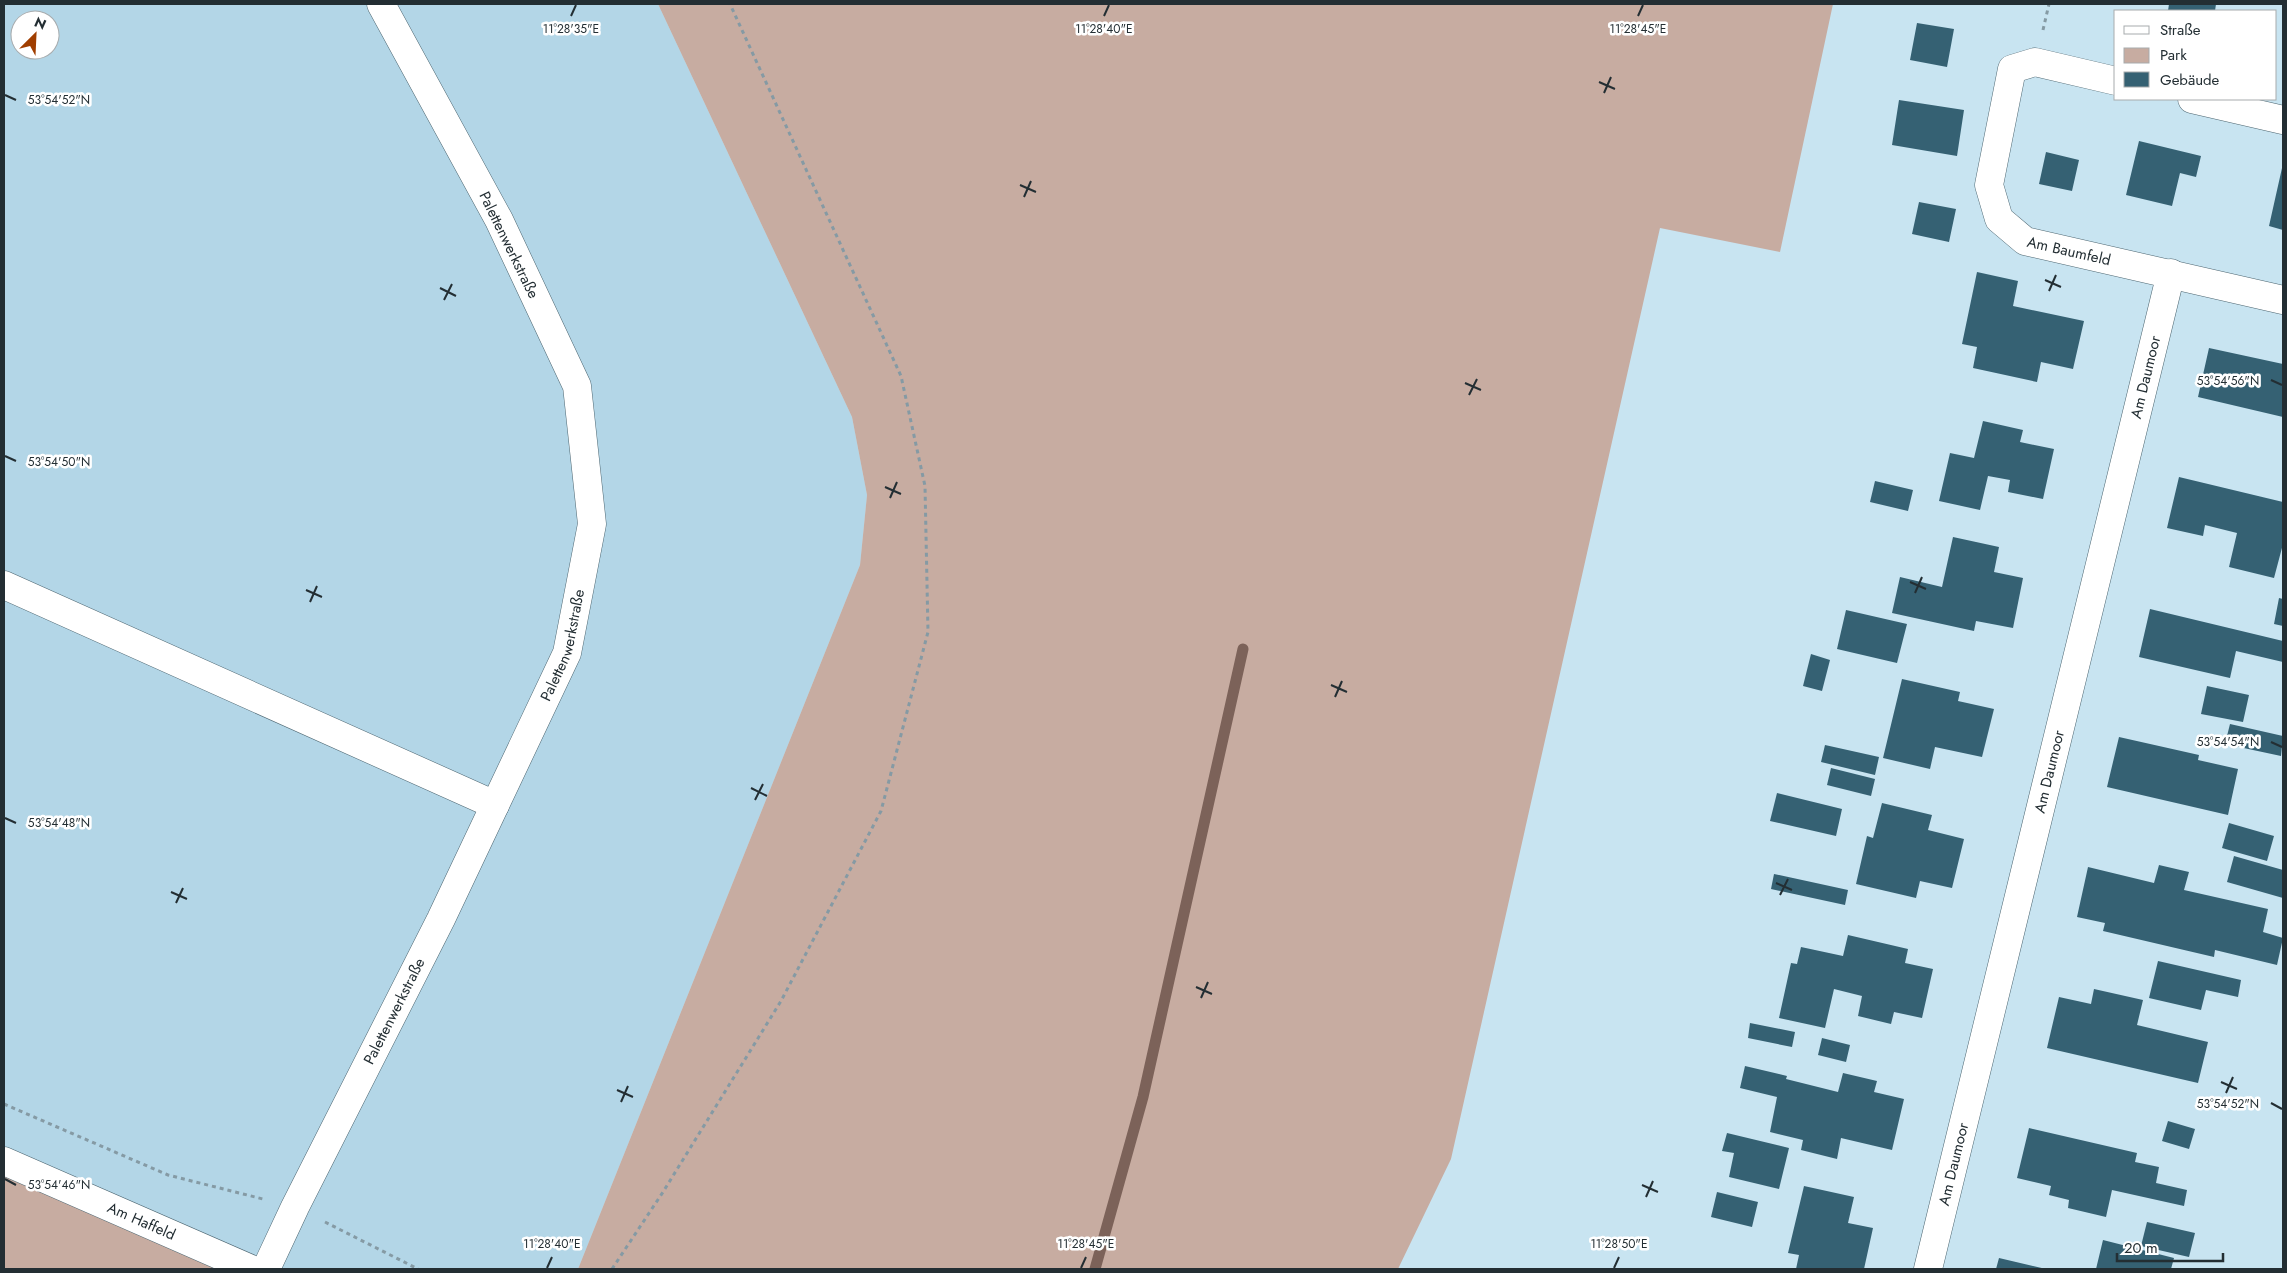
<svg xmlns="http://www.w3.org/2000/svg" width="2287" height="1273" font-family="Jost,sans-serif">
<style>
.built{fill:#b3d6e7;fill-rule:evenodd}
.green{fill:#c7aca1}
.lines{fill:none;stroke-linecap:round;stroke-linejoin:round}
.stream{stroke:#7c6259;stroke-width:11}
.building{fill:#356173}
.minor-casing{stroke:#4d6671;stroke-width:29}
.path{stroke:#859aa4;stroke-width:3;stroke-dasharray:4 4;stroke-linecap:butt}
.minor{stroke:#fff;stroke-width:28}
.ticks{fill:none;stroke:#232e33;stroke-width:2}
.labels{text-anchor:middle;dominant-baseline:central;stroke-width:5;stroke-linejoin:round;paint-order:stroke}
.street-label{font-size:15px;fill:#232e33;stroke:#fff}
.ticks-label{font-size:12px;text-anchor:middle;fill:#232e33;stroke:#fff;stroke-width:5;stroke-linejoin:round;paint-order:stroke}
</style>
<rect width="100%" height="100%" fill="#c8e4f1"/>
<path class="built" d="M4,4H658L852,417L867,495L860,565L578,1269H251L4,1161ZM20,20H50V50H20Z"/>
<path class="green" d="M658,4H1833L1780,252L1660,228L1451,1159L1398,1269H578L860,565L867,495L852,417Z
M4,1161L251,1269H4Z"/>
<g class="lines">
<path class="stream" d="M1095,1269L1143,1097L1243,649"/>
</g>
<path class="building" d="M2169,4H2216L2215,11H2168Z
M1917,23L1954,29L1947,67L1910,60Z
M1899,100L1964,110L1957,156L1892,145Z
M2139,141L2201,156L2196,177L2180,173L2172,206L2126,195Z
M2046,152L2079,160L2072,191L2039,184Z
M2282,168H2283V230L2269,226Z
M1919,202L1956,209L1949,242L1912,234Z
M1977,272L2018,281L2013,306L2084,321L2073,369L2041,362L2037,382L1973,368L1977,347L1962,344Z
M2209,348L2283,364V417L2198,397Z
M1983,421L2023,430L2020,442L2054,449L2043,499L2008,492L2010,480L1988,476L1980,510L1939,501L1950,453L1974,458Z
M2179,477L2283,502V544L2274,578L2229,567L2237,533L2205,525L2203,536L2167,528Z
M1875,481L1913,490L1908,511L1870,502Z
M1953,537L1999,547L1994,572L2023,578L2013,628L1976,621L1974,631L1892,613L1900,577L1942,587Z
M2279,598L2283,599V626L2274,624Z
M2150,609L2283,641V662L2236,651L2230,678L2139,657Z
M1846,610L1907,624L1897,663L1837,649Z
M1811,654L1830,660L1822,691L1803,686Z
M1902,679L1960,692L1958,701L1994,709L1982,757L1935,747L1930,769L1883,758Z
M2207,686L2249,695L2243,722L2201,714Z
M2230,724L2283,736L2281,756L2225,744Z
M2119,737L2199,755L2198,760L2238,769L2228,815L2107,787Z
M1825,745L1879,757L1875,775L1821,762Z
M1831,768L1875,779L1871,796L1827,785Z
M1777,793L1842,809L1836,836L1770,821Z
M1882,803L1932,815L1928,830L1964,839L1952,888L1920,881L1916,898L1856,884L1867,836L1873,838Z
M2229,823L2274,836L2267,861L2222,848Z
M2234,856L2283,870V898L2227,882Z
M2159,865L2189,872L2184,890L2268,909L2263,932L2283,938L2277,965L2215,950L2214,957L2103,931L2105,923L2077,917L2088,867L2154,883Z
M1774,874L1848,890L1845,905L1771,889Z
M1848,935L1908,949L1905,963L1933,969L1922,1018L1894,1012L1891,1024L1858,1016L1862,996L1834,989L1825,1028L1779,1018L1791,963L1797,964L1801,947L1843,956Z
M2158,961L2241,980L2238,997L2206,990L2201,1010L2149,998Z
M2094,989L2143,1000L2137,1025L2208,1042L2198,1083L2047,1048L2059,997L2091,1004Z
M1750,1023L1795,1032L1792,1047L1748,1038Z
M1822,1038L1850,1045L1846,1062L1818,1055Z
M1745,1066L1787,1076L1786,1079L1838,1092L1843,1073L1877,1081L1874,1092L1904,1099L1892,1150L1841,1138L1837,1159L1801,1150L1803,1140L1770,1132L1777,1097L1740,1088Z
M2168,1121L2195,1129L2189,1149L2162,1141Z
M2029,1128L2137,1153L2135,1162L2159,1167L2156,1183L2187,1190L2184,1206L2112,1190L2106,1217L2068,1208L2069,1200L2049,1195L2051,1186L2017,1178Z
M1727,1133L1789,1148L1779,1189L1729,1177L1734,1153L1722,1151Z
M1804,1186L1854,1197L1848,1223L1873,1228L1864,1269H1796L1799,1255L1788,1253Z
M1717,1192L1758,1202L1752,1227L1711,1217Z
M2147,1222L2195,1233L2189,1257L2141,1246Z
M2103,1240L2174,1258L2171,1269H2096Z
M1999,1258L2046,1269H1996Z"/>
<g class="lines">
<g class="minor-casing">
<g id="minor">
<path id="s1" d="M2116,81L2035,62L2012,69L1989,185L1999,219L2025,241L2283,300"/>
<path d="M2192,99L2283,120"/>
<path d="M4,585L495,805"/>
<path id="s2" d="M4,1161L251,1269"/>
<path id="s3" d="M266,1269L295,1207L441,919L567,653L592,524L577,386L499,220L381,4"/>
<path id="s4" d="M1928,1269L2171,273"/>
</g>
</g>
<path class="path" d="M2043,30L2049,4
M4,1104L168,1175L263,1199
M325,1222L418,1269
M612,1269L663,1192L781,1001L881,811L928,632L925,486L901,376L730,4"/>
<use href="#minor" class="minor"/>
</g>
<path class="ticks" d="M571,16L576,5M1104,16L1109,5M1638,16L1643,5M1599,82L1615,89M1604,93L1611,77M5,95L16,100M1020,185L1036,192M1024,197L1031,181M2045,280L2061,287M440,288L456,296M2049,291L2056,275M444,300L452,284M2271,380L2282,385M1465,383L1481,390M1469,395L1477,379M5,456L16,461M885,487L901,494M890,498L897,482M1910,582L1926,589M306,590L322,597M1915,593L1922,577M310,602L317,586M1331,685L1347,692M1335,697L1342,681M2271,742L2282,747M751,788L767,796M755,800L763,784M5,818L16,823M1776,883L1792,890M171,892L187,899M1780,895L1788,879M176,903L183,888M1196,987L1212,994M1201,998L1208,982M2221,1082L2237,1089M617,1090L633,1097M2226,1093L2233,1077M621,1102L628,1086M2271,1103L2282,1109M5,1179L16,1185M1642,1185L1658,1192M1646,1197L1653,1181M547,1268L552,1257M1081,1268L1086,1257M1614,1268L1619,1257"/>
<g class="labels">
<g class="street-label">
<text transform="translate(509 245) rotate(64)">Palettenwerkstraße</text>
<text stroke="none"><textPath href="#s1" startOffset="340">Am Baumfeld</textPath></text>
<text stroke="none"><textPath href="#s4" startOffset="918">Am Daumoor</textPath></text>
<text stroke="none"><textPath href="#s3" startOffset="692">Palettenwerkstraße</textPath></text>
<text stroke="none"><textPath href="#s4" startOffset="512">Am Daumoor</textPath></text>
<text stroke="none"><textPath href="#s3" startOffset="288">Palettenwerkstraße</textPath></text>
<text stroke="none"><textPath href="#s4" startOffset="108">Am Daumoor</textPath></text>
<text stroke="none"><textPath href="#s2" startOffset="150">Am Haffeld</textPath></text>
</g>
</g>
<g class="ticks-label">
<text x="571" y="33">11°28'35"E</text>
<text x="1104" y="33">11°28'40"E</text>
<text x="1638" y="33">11°28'45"E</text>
<text x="59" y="104">53°54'52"N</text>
<text x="2228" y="385">53°54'56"N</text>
<text x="59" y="466">53°54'50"N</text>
<text x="2228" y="746">53°54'54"N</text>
<text x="59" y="827">53°54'48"N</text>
<text x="2228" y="1108">53°54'52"N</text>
<text x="59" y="1189">53°54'46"N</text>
<text x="552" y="1248">11°28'40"E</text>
<text x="1086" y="1248">11°28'45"E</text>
<text x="1619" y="1248">11°28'50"E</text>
</g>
<rect width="2287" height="1273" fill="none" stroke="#232e33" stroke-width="10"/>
<rect x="2114" y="10" width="162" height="90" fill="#ffffff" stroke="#a7abad"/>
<rect x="2124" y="26" width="25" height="8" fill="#ffffff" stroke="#a7abad"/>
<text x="2160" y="35" font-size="15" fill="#232e33">Straße</text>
<rect x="2124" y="48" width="25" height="15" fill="#c7aca1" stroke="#a7abad"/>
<text x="2160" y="60" font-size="15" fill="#232e33">Park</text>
<rect x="2124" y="72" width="25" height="15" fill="#356173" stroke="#a7abad"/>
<text x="2160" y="85" font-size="15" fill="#232e33">Gebäude</text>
<g transform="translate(35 35) rotate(24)"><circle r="24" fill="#ffffff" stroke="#a7abad"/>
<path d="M0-4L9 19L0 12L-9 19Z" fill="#a03e00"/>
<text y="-8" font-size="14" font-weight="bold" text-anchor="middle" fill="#232e33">N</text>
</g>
<path d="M2117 1253v8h106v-8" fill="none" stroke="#232e33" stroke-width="2.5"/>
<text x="2124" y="1253" font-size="15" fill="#232e33" stroke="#ffffff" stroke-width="4" paint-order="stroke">20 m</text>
</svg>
